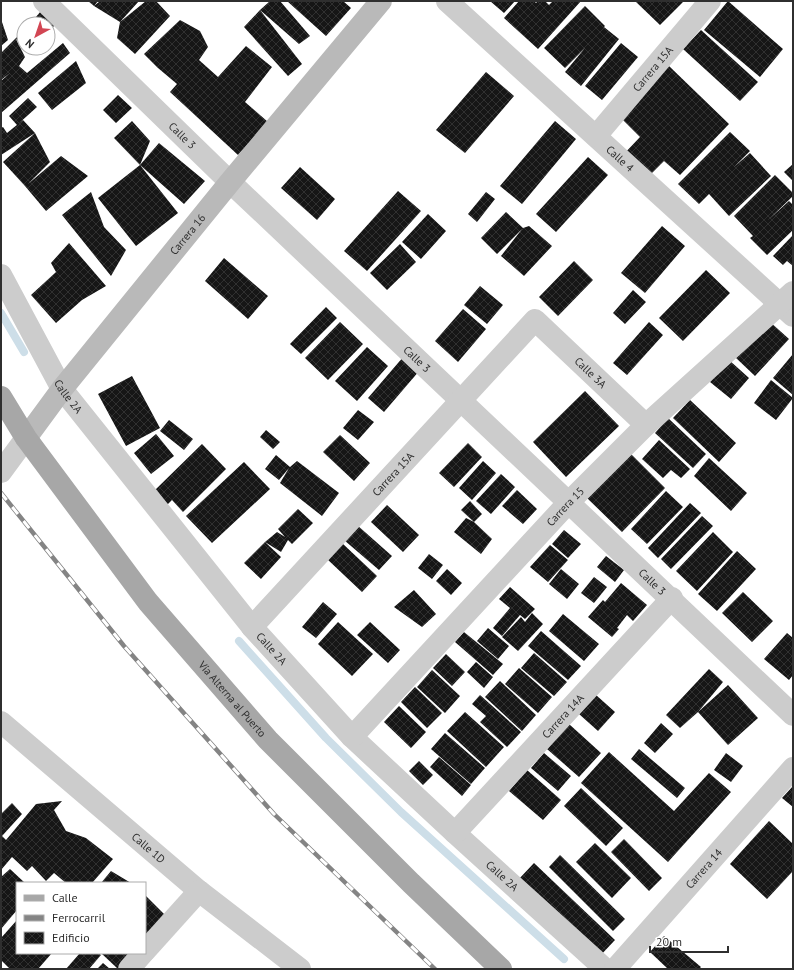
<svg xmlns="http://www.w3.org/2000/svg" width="794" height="970" font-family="'PT Sans',sans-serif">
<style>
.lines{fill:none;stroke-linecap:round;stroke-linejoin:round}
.stream{stroke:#cddee8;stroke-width:8}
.building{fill:url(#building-cross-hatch)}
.street{stroke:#ccc;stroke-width:22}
.secondary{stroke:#b9b9b9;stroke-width:22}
.primary{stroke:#a7a7a7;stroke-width:22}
.rail-casing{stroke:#848484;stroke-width:4.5}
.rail{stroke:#fff;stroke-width:3;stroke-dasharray:9;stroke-linecap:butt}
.labels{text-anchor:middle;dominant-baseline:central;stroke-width:4;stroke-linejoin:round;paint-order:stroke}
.street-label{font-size:11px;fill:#2f2f2f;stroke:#fff}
</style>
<defs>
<pattern id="building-cross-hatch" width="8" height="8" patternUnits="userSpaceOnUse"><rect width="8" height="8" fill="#161616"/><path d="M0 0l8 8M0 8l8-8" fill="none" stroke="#303030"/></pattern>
</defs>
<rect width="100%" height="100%" fill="#fff"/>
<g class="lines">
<path class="stream" d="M1,313L24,352
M239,641L326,738L401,812L564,959"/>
</g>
<path class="building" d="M88,1H98L94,6Z
M100,1H139L120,22L94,6Z
M146,1H156L170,16L135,54L117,38L120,22Z
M270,1H280L310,36L299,44L260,10Z
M287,1H343L351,8L326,36Z
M490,1H515L504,13Z
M519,1H534L536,3L538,1H545L549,5L553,1H581L538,49L504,18Z
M635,1H684L660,25Z
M728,1L783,49L760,77L704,30Z
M585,6L605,26L604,27L619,39L581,86L565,72L585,48L565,68L544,48Z
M260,10L302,64L288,76L244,27Z
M41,11L58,22L48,32V24H30Z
M1,19L8,40L1,46Z
M180,20L200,31L208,47L199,60L218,77L246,46L272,67L245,102L268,122L238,155L170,92L177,84L158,68L144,54Z
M24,30V45L16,39L25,57L19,66L27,73L63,43L70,53L1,113V81L10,73L1,80V53Z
M701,30L758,82L740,101L683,49Z
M621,43L638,57L602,100L585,86Z
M28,48H37L34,52Z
M76,61L86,83L52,110L38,93Z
M669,66L729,124L680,175L664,161L646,179L622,156L640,137L620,117Z
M486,72L514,96L465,153L436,130Z
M118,95L132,108L116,123L103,110Z
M28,98L37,107L17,125L9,116Z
M23,120L35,133L1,155V128L3,127L7,133Z
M132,121L150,141L140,165L159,143L205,181L184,204L140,165L178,213L136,246L98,198L140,165L114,138Z
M555,121L576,139L522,204L500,186Z
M730,132L750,151L734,167L750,153L771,176L729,216L709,194L699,204L678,184Z
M35,133L50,162L28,184L61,156L88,176L46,211L25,186L3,162Z
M588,157L608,175L556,232L536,214Z
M793,164V181L784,172Z
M300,167L335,199L317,220L281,188Z
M775,175L793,193V196L767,221L789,201L793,205V230L767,255L750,238L753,236L734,216Z
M398,191L421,211L367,271L344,251Z
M91,192L104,227L126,250L111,276L62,215Z
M486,192L495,199L477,222L468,214Z
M506,212L523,228L529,226L552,246L524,276L501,256L522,229L497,254L481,238Z
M428,214L446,231L421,259L402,242Z
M662,226L685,246L645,293L621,273Z
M793,235V266L787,261L783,265L773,256Z
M69,243L106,286L82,300L56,323L31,295L56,272L51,263Z
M400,244L416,262L387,290L370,273Z
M224,258L268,296L248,319L205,281Z
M574,261L593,280L558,316L539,297Z
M706,270L730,293L683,341L659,318Z
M480,286L503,305L487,324L464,305Z
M633,290L646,302L625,324L613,313Z
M326,307L337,318L301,354L290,344Z
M463,309L486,329L458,362L435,341Z
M769,321L789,339L755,376L735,357Z
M340,322L363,344L328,380L305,358Z
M649,322L663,335L627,375L613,363Z
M367,347L388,366L357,401L335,381Z
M793,354V395L773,378Z
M404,356L420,370L384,412L368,398Z
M729,360L749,378L731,399L710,382Z
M132,376L160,428L126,446L98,394Z
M771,380L793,398L776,420L754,403Z
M585,391L619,426L566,477L533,442Z
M690,400L736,443L719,462L673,418Z
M358,410L374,422L358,440L343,428Z
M668,418L706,454L693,468L655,433Z
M169,420L193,439L184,450L160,431Z
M266,430L280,442L273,449L260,437Z
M156,434L174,456L151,474L134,453Z
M340,435L370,463L354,481L323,452Z
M659,440L690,469L681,478L671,470L663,478L642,459Z
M468,443L482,457L454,487L439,473Z
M202,444L226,469L183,512L172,500L167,505L154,491Z
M630,453L665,488L622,532L587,498Z
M276,455L290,467L297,461L339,493L322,516L280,483L289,468L279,480L265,469Z
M709,458L747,493L731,511L694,476Z
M483,461L496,473L472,500L459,488Z
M244,462L270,489L212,543L186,516Z
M501,474L515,487L491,514L476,501Z
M517,490L537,509L523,524L502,506Z
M666,491L683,507L647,544L631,529Z
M470,501L482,514L474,522L492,539L481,554L454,532L466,518L474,522L461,510Z
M690,503L701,513L658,558L648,548Z
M387,505L419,535L403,552L371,522Z
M298,509L313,523L292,544L288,540L281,552L265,542L277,532L285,537L278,529Z
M702,516L713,526L671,569L661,559Z
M357,525L392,556L379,570L344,540Z
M564,530L581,544L568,558L552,544Z
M713,532L733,552L697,591L676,571Z
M265,542L281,557L261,579L244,563Z
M342,543L377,576L362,592L327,559Z
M550,545L568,560L548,582L530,567Z
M737,551L756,569L717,611L698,594Z
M429,554L443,565L432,579L418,568Z
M606,556L624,570L615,582L597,567Z
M447,569L462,583L451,595L436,581Z
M561,569L579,584L567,599L549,584Z
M594,577L607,587L594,603L581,593Z
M621,583L647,605L633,621L627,615L617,628L619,629L612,637L588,617L603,600L605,602Z
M510,587L535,609L525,619L520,615L502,636L493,628L510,608L499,599Z
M414,590L436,614L422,627L394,607Z
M743,592L773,621L752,642L722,613Z
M323,602L337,614L316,638L302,627Z
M532,613L543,624L518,651L502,637L521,617L525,622Z
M563,614L599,644L584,661L549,631Z
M338,622L373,654L352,676L318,644Z
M370,622L400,650L388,663L357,635Z
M488,628L509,646L498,659L477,641Z
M541,631L581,666L568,680L528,646Z
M464,632L503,664L493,675L455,642Z
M787,633L793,638V675L789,680L764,659Z
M534,653L567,682L554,696L521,668Z
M446,654L465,672L452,686L433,668Z
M476,662L493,677L484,688L467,672Z
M519,668L552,697L538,713L505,684Z
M709,669L723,682L698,712L728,685L758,718L728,745L698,712L680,728L666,715Z
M432,670L460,696L445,713L417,687Z
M500,681L536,715L522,731L485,697Z
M415,687L442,713L427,728L401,702Z
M480,695L521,732L507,747L480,722L486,716L472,704Z
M596,695L615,712L598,731L579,714Z
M399,706L426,732L411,748L384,722Z
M465,712L504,747L486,767L447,731Z
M661,723L673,734L655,753L644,743Z
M569,724L601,753L579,777L547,749Z
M445,733L485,768L471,784L431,749Z
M639,749L685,788L677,798L631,759Z
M609,752L674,811L709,773L731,792L668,862L581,783Z
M544,753L571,776L558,791L531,768Z
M726,753L743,766L731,782L714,770Z
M439,757L471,785L462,796L430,767Z
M419,761L433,775L423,785L409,771Z
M527,770L561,800L543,820L509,791Z
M793,786V807L782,798Z
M581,788L623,828L606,846L564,806Z
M62,801L54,810L66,831L86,838L113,859L92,883H66L54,873L46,881L32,866L27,871L12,857L1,870V837L2,836L6,840L36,804Z
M12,803L22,814L2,836L1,814Z
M769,821L793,844V871L767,899L730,864Z
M624,839L662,878L649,891L611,852Z
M595,843L631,878L612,898L576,862Z
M560,855L625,919L613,931L549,867Z
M534,863L615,940L599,957L518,880Z
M10,869L25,883H17V910L1,929V877Z
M111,871L131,883H101Z
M145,895L168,918L145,941Z
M17,920V953H52L38,969H10L1,960V938Z
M664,936L701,967L699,969H668L650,952Z
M80,953H98L101,955L89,969H66Z
M101,953H134L118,969Z
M103,963L110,969H97Z"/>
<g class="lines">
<g class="street">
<path id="s1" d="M44,1L230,182L793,715"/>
<path id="s2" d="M447,1L793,316"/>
<path id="s3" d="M596,136L710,1"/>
<path id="s4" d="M1,275L62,389L252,627L352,737L455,833L605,969"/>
<path d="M1,472L26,438"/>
<path id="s5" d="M252,627L535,320L646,425"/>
<path id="s6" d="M1,722L199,891L300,969"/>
<path id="s7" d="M352,737L569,502L646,425L793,292"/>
<path id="s8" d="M455,833L672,598"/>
<path d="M145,951L199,891"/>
<path d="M129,969L143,953"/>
<path id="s9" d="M615,969L793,768"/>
</g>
<path class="secondary" id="s10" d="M26,438L62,389L230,182L381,1"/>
<path class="primary" id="s11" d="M1,397L26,438L148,602L268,740L411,883L501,969"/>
<g class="rail-casing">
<path id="rail" d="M1,493L124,646L274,814L435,969"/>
</g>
<use href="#rail" class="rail"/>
</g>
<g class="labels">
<g class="street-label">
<text stroke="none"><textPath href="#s3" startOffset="88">Carrera 15A</textPath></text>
<text stroke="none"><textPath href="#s1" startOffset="193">Calle 3</textPath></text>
<text stroke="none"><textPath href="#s2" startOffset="234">Calle 4</textPath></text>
<text stroke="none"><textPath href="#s10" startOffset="260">Carrera 16</textPath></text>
<text stroke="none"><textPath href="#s1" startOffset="517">Calle 3</textPath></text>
<text stroke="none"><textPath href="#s5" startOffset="494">Calle 3A</textPath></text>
<text stroke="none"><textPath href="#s4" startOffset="139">Calle 2A</textPath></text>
<text stroke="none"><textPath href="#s5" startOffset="208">Carrera 15A</textPath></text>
<text stroke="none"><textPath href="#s7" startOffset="314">Carrera 15</textPath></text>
<text stroke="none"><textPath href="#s1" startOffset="841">Calle 3</textPath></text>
<text stroke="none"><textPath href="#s4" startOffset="463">Calle 2A</textPath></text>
<text stroke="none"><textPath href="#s11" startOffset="381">Vía Alterna al Puerto</textPath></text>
<text stroke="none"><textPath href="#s8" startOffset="159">Carrera 14A</textPath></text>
<text stroke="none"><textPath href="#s6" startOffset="194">Calle 1D</textPath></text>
<text stroke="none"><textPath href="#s9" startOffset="134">Carrera 14</textPath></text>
<text stroke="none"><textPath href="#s4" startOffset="787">Calle 2A</textPath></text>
</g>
</g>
<rect width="794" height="970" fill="none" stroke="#2f2f2f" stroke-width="4"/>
<rect x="16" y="882" width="130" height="72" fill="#ffffff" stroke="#acacac"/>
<rect x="24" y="895" width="20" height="6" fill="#a7a7a7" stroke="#acacac"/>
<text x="52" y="902" font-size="12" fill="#2f2f2f">Calle</text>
<rect x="24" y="915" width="20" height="6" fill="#848484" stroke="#acacac"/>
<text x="52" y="922" font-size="12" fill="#2f2f2f">Ferrocarril</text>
<rect x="24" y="932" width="20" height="12" fill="url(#building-cross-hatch)" stroke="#acacac"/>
<text x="52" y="942" font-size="12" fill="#2f2f2f">Edificio</text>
<g transform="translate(36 36) rotate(220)"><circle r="19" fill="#ffffff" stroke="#acacac"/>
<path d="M0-3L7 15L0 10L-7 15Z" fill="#d24653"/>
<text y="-6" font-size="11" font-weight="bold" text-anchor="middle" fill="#2f2f2f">N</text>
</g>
<path d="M650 946v6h78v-6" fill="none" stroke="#2f2f2f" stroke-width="2"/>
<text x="656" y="946" font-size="12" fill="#2f2f2f" stroke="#ffffff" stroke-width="3" paint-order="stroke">20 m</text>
</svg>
